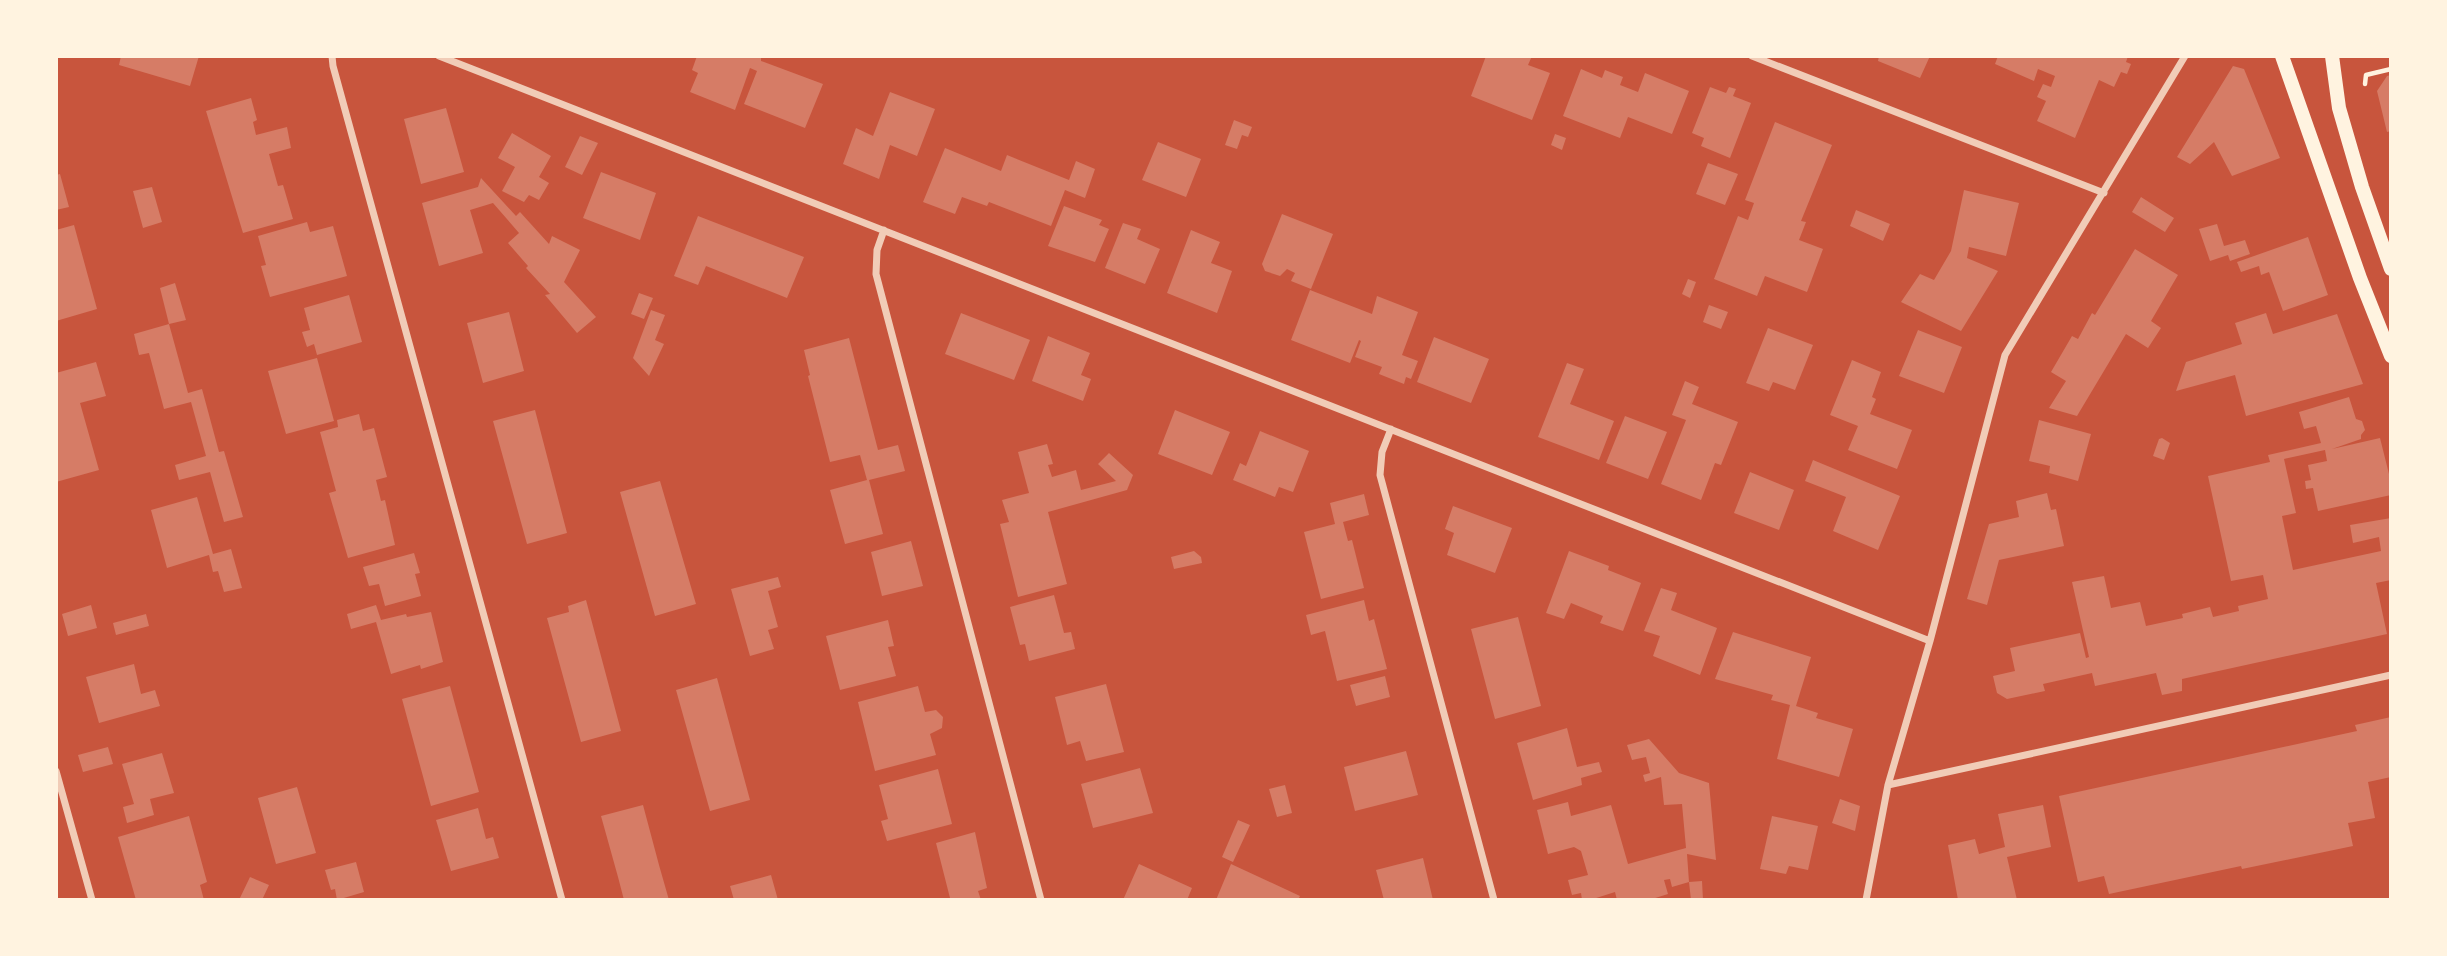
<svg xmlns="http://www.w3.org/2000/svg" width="2447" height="956" font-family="'Zilla Slab',serif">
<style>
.building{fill:#d67c66}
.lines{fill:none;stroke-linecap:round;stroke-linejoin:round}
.path{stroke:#fff3e0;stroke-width:4.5}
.minor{stroke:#f1ccb7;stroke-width:7}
.secondary{stroke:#fff3e0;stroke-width:14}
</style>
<rect width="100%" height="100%" fill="#c8553d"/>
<path class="building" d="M121,56H199L190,86L119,65Z
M697,56H761V61L823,84L805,128L744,104L757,71L750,68L735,110L690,92L698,73L692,70Z
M1486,56H1532L1528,65L1550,73L1532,120L1471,96Z
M1879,56H1930L1920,78L1878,61Z
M1998,56H2128L2126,62L2131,64L2127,74L2121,72L2114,87L2099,80L2075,138L2037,121L2046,101L2037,97L2043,84L2051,87L2055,76L2038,69L2034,81L1995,64Z
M2233,66L2244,69L2280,158L2232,176L2214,142L2190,164L2177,157Z
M1581,69L1602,78L1605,70L1623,77L1620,85L1638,92L1645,73L1689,91L1672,134L1628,117L1620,138L1563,116Z
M2391,75V131L2387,132L2377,91L2387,76Z
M1710,87L1726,93L1729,87L1736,89L1733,96L1751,103L1730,158L1701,146L1704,138L1692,133Z
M890,92L935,109L917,156L890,145L879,179L843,164L856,128L873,136Z
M251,98L257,120L253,122L256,135L287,127L291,148L269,154L278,186L283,185L293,219L243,233L206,111Z
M446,108L464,172L421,184L404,119Z
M1234,120L1252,127L1248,137L1242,135L1237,149L1225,145Z
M1775,122L1832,145L1801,221L1806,222L1799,240L1823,249L1807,292L1765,276L1757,296L1714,279L1738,216L1748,220L1754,203L1745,200Z
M512,133L551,156L539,177L549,183L539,200L529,195L524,202L502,191L515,167L498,158Z
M1555,134L1566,138L1562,150L1551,145Z
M580,136L598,143L582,175L565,167Z
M1158,142L1201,159L1186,197L1142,180Z
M945,148L1001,171L1007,155L1069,180L1076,161L1095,169L1085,198L1065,190L1051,226L989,202L987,206L962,197L955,214L923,202Z
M1708,163L1738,174L1725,205L1696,194Z
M601,172L656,193L640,240L583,218Z
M60,174L69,207L56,210V175Z
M481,178L516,216L520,212L549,244L552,236L580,250L564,282L596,317L577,333L545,295L550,294L526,268L528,266L508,243L519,233L493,203L470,210L483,253L439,266L422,203L478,187Z
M152,187L162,222L143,228L133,191Z
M1964,190L2019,203L2006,256L1969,247L1967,258L1998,271L1961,331L1901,302L1920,274L1934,280L1951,251Z
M2141,197L2174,218L2165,232L2132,212Z
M1064,206L1102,220L1099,225L1109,229L1095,262L1048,246Z
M1856,210L1890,224L1883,241L1850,226Z
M1282,214L1333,234L1311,289L1291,281L1295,273L1287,269L1280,276L1265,271L1262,264Z
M698,216L804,257L787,298L706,266L698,285L674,276Z
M307,222L310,232L333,226L347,276L270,297L261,266L266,265L258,236Z
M1123,223L1141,229L1137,239L1160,249L1145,284L1105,268Z
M2217,224L2224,246L2245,240L2250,254L2230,261L2228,255L2210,261L2199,229Z
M74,225L97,309L56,321V230Z
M1191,230L1220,242L1211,263L1232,271L1217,313L1167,293Z
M2308,237L2328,295L2283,311L2269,272L2261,275L2259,266L2241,272L2237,262Z
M2135,249L2178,275L2151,321L2161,328L2148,348L2126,334L2077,416L2049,408L2066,381L2051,372L2072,336L2078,339L2092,313L2095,315Z
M1688,279L1696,282L1690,298L1682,294Z
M175,283L186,320L169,324L160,288Z
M1310,290L1372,314L1377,296L1418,312L1402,355L1418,361L1411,379L1406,377L1404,384L1379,374L1382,367L1355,357L1361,341L1359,340L1350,363L1291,340Z
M639,293L653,298L644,319L631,314Z
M349,295L362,342L317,355L314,344L307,347L302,332L310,330L304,308Z
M1709,305L1728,312L1721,329L1703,322Z
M651,310L665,315L655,340L664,344L649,376L633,358Z
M509,312L524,371L483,383L467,323Z
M961,313L1030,340L1014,380L945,354Z
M2266,313L2273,334L2337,314L2363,384L2246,416L2235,375L2176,391L2186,362L2242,344L2235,323Z
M169,324L188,393L202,389L219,452L224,451L243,517L224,522L210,472L179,480L175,465L206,456L191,402L164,409L149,353L139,355L134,334Z
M1768,328L1813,345L1795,390L1773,382L1769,391L1746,383Z
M1918,330L1962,347L1944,393L1899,376Z
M1048,336L1090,353L1081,375L1091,379L1083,401L1032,381Z
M1434,337L1489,359L1471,403L1417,382Z
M849,338L878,450L898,445L905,471L869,480L883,534L845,544L830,490L867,480L860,455L830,462L808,376L810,375L804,350Z
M317,358L334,421L286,434L268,371Z
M1852,360L1881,372L1872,397L1876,399L1870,414L1912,430L1897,469L1848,450L1858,426L1830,415Z
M96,362L106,396L80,403L99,470L56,482V373Z
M1567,363L1584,369L1570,404L1614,421L1599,460L1538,437Z
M1685,381L1699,387L1692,404L1738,422L1721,465L1715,463L1701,500L1661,484L1686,420L1672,415Z
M2349,397L2356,419L2362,421L2365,430L2361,435V439L2332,449L2380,438L2391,482V495L2318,511L2313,488L2306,489L2305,481L2311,480L2308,465L2327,461L2325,450L2284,459L2296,513L2282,516L2293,570L2381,551L2379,537L2353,543L2350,525L2391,518V580L2376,583L2387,634L2182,679V691L2162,695L2156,673L2095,686L2092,673L2043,684L2045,691L2007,699L1997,693L1993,676L2015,671L2010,648L2080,633L2086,658L2089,657L2072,582L2104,576L2111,608L2140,602L2146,626L2183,618L2182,614L2210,607L2213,617L2239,611L2238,606L2268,599L2263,575L2231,581L2208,476L2270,462L2268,455L2321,443L2316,426L2304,429L2299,412Z
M535,410L567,533L527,544L493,421Z
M1175,410L1230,432L1212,475L1158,454Z
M359,414L363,431L374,428L387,477L376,480L381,501L385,500L395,545L348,558L329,493L336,491L320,432L338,427L337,420Z
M1625,416L1667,432L1648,479L1606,463Z
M2039,420L2091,434L2078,481L2049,473L2050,466L2029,461Z
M1260,431L1309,451L1293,492L1279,487L1275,497L1233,480L1240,463L1246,466Z
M2162,438L2170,443L2164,460L2153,456L2159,439Z
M1047,444L1053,464L1048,465L1052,477L1076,470L1081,490L1116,481L1098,464L1109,453L1133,475L1127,490L1048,512L1067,584L1018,597L1000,524L1009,522L1002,500L1029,493L1018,452Z
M1813,460L1900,496L1878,550L1833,531L1846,497L1805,481Z
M1750,472L1794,490L1779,530L1734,513Z
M660,481L696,604L655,616L620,492Z
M2047,493L2051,510L2056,509L2064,546L1999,560L1987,605L1967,599L1989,524L2019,517L2016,501Z
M1364,494L1369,515L1343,522L1348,541L1352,540L1364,588L1321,599L1304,532L1335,524L1330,503Z
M197,497L213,554L231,549L242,588L224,592L218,571L213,572L209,555L167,568L151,510Z
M1453,506L1512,528L1495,573L1447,555L1454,533L1445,529Z
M911,541L923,586L882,596L871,552Z
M1194,551L1201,557L1202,563L1174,569L1171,557Z
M1569,551L1609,566L1608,570L1641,583L1623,631L1600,623L1603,616L1571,603L1564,619L1546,613Z
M414,553L420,573L415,574L421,596L385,606L379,584L369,586L363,567Z
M778,577L781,587L768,591L778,627L768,630L774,649L750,656L731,589Z
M1661,588L1677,593L1671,610L1717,628L1700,675L1653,656L1660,636L1644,631Z
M1054,595L1064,633L1071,632L1075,649L1029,661L1025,644L1020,645L1010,607Z
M586,600L621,731L581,742L547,618L569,612L568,606Z
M1364,600L1369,621L1374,619L1387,669L1337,681L1325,631L1311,635L1306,615Z
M91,605L97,628L68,636L62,614Z
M376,605L381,620L406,614L407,617L431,612L443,662L421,669L420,665L391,674L376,622L351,629L347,614Z
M146,614L149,626L116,635L113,623Z
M1518,617L1541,706L1495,719L1471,629Z
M888,620L894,646L888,647L896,676L840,690L826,636Z
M1733,632L1811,657L1796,706L1818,713L1816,718L1853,729L1839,777L1777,759L1790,705L1771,700L1773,695L1715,679Z
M134,664L141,694L155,690L160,706L99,723L86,677Z
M1385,676L1390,697L1356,706L1350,685Z
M717,678L750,800L710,811L676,690Z
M1106,684L1124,752L1086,761L1080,741L1067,745L1055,697Z
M450,686L479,792L431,806L402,699Z
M918,686L925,712L936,710L943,717L942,728L930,734L936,755L875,771L858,702Z
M2391,717V777L2368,782L2375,818L2348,823L2353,846L2242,869L2241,866L2109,894L2104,876L2078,882L2059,796L2357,731L2355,725Z
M1567,728L1577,767L1599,762L1602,772L1581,778L1582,785L1533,800L1517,743Z
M1649,739L1679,773L1709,783L1716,860L1687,854L1689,882L1672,887L1670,879L1664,880L1668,894L1649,900H1617L1615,892L1590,900H1582L1581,893L1572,895L1568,880L1588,875L1581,851L1574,847L1548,854L1537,810L1568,802L1571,816L1611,805L1628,864L1686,848L1682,804L1664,805L1661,777L1645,782L1643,775L1650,773L1646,757L1632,760L1627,745Z
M108,747L113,764L83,772L78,755Z
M1406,751L1418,795L1355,811L1344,767Z
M162,753L174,793L150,799L154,815L127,823L123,807L134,804L122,764Z
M1140,768L1153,813L1093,828L1081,784Z
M938,769L952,824L887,841L881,821L888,819L879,785Z
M1285,785L1292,813L1277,817L1269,789Z
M297,787L316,853L276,864L258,798Z
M1840,799L1860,806L1855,831L1832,823Z
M643,805L659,865L669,900H624L618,877L601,816Z
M2043,805L2051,847L2007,857L2017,900H1958L1948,845L1975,839L1979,854L2005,847L1998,814Z
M478,808L486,839L493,837L499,858L451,871L436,820Z
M189,816L207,882L200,885L204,900H136L118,837Z
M1772,816L1818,826L1808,870L1789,866L1786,874L1760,869Z
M1238,820L1250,825L1233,862L1222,857Z
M975,832L987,888L978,891L981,900H945L950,898L936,843Z
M1423,858L1433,900H1384L1376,870Z
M356,862L364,892L337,900L335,889L331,890L325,870Z
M1139,864L1192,888L1187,900H1123Z
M1231,864L1300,896L1298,900H1216Z
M771,875L778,900H734L730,886Z
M250,877L269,885L262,900H239Z
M1702,881L1703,900H1691L1689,882Z"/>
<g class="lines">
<path class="path" d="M2365,84L2366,75L2391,69"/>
<path class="minor" d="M332,56L333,66L562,900
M439,56L1930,641
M1752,56L2104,193
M884,230L877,250L876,274L1041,900
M1391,429L1382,452L1380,475L1494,900
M56,771L92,900
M1888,785L2391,675
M1866,900L1888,785L1930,641L2005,355L2185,56"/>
<path class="secondary" d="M2282,56L2360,278L2391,356
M2332,56L2339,108L2362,187L2391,269"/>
</g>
<rect width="2447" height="956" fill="none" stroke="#fff3e0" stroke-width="116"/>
</svg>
